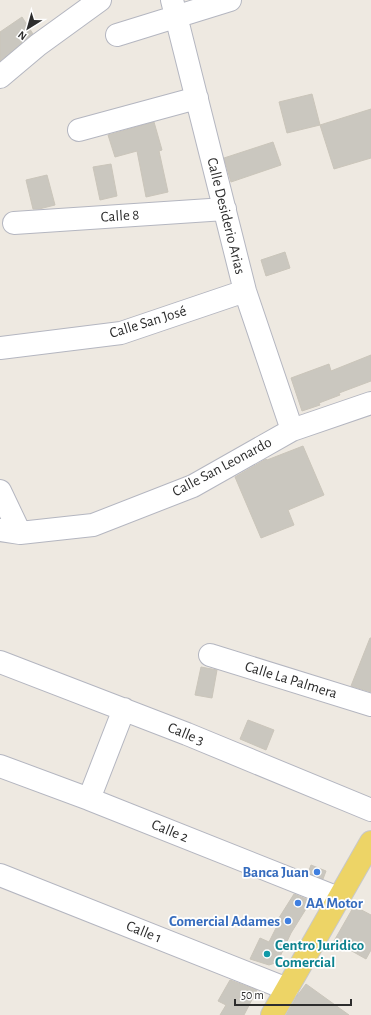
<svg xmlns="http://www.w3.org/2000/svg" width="371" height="1015" font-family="'Alegreya Sans',sans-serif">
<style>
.building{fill:#cac7bf;stroke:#cac5ba}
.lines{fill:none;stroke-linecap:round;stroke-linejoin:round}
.minor-casing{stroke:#b4b6c0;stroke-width:24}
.major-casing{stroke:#c8c8c8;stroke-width:24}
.minor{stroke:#fff;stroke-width:22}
.major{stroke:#edd466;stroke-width:22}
.shop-dot{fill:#3f7fe0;stroke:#fff;stroke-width:1.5}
.culture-dot{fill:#0f9aa8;stroke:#fff;stroke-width:1.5}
.labels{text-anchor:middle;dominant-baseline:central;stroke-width:3.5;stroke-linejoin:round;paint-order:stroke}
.street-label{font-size:15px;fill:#2d2d2d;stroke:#fff}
.shop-label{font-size:15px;font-weight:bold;fill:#366cbe;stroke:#fff;text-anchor:end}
.culture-label{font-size:15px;font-weight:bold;fill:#0d838f;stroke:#fff;text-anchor:start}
</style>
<rect width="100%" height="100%" fill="#eee9e1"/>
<path class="building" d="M22,17L33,34L0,61V32Z
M312,94L320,125L287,133L279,102Z
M371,109V158L334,169L320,125Z
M154,122L162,150L159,151L168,192L146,197L137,151L115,157L108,135Z
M273,142L281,165L231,182L224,158Z
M111,164L117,196L100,200L93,167Z
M47,175L55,205L39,209H33L26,180Z
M285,252L290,268L266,276L261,260Z
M371,355V381L339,393L340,395L319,403L320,405L302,411L291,378L329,364L331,371Z
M303,446L324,495L288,510L294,525L261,538L235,477L266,459L267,460Z
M370,638H371V692L351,686Z
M201,667L217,670L212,698L195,695Z
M248,720L274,730L266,750L240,739Z
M311,865L326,871L323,879L308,873Z
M294,894L311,901L291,933L278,961L275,963L269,965L250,959L260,938L269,942L279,922L277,921Z
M354,906L371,915V950L366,959L334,941Z
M230,980L257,990L244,1015H220L226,1005L218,1001Z
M306,984L349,1015H286L297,996Z"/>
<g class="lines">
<g class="minor-casing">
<path id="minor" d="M172,0L245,291L292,430
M117,35L230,0
M0,77L38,45L100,0
M79,130L197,98
M14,223L225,209
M0,348L121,333L245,291
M0,491L20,533
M0,530L20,533L93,525L193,486L292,430L371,403
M210,655L371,705
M0,662L187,734L371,810
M0,766L89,799L338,898
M89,799L124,709
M0,875L287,989"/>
</g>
<g class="major-casing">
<path id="major" d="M272,1015L371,842"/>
</g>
<use href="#minor" class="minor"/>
<use href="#major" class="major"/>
</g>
<g class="shop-dot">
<circle cx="317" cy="872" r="4"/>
<circle cx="298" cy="903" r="4"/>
<circle cx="288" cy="921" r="4"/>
</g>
<circle class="culture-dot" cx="267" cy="954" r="4"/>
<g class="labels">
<g class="street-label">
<text transform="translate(120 216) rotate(-4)">Calle 8</text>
<text transform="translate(226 216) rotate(76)">Calle Desiderio Arias</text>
<text transform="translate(148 322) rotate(-17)">Calle San José</text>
<text transform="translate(222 467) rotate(-28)">Calle San Leonardo</text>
<text transform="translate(291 680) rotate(17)">Calle La Palmera</text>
<text transform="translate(186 734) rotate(22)">Calle 3</text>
<text transform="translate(170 831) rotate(22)">Calle 2</text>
<text transform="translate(144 932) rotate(22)">Calle 1</text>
</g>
<g class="shop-label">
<text x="309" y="872">Banca Juan</text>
<text x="306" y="903" text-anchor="start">AA Motor</text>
<text x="280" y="921">Comercial Adames</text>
</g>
<g class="culture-label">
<text x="275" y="945">Centro Juridico<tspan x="275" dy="17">Comercial</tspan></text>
</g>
</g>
<g transform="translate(28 28) rotate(217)" stroke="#ffffff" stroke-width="3" paint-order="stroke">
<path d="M0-3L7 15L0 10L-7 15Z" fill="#2d2d2d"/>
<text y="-6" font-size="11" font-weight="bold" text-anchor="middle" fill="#2d2d2d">N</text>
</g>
<path d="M235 999v6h116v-6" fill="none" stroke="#2d2d2d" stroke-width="2"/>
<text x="241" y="999" font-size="12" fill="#2d2d2d" stroke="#ffffff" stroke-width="3" paint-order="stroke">50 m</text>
</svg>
